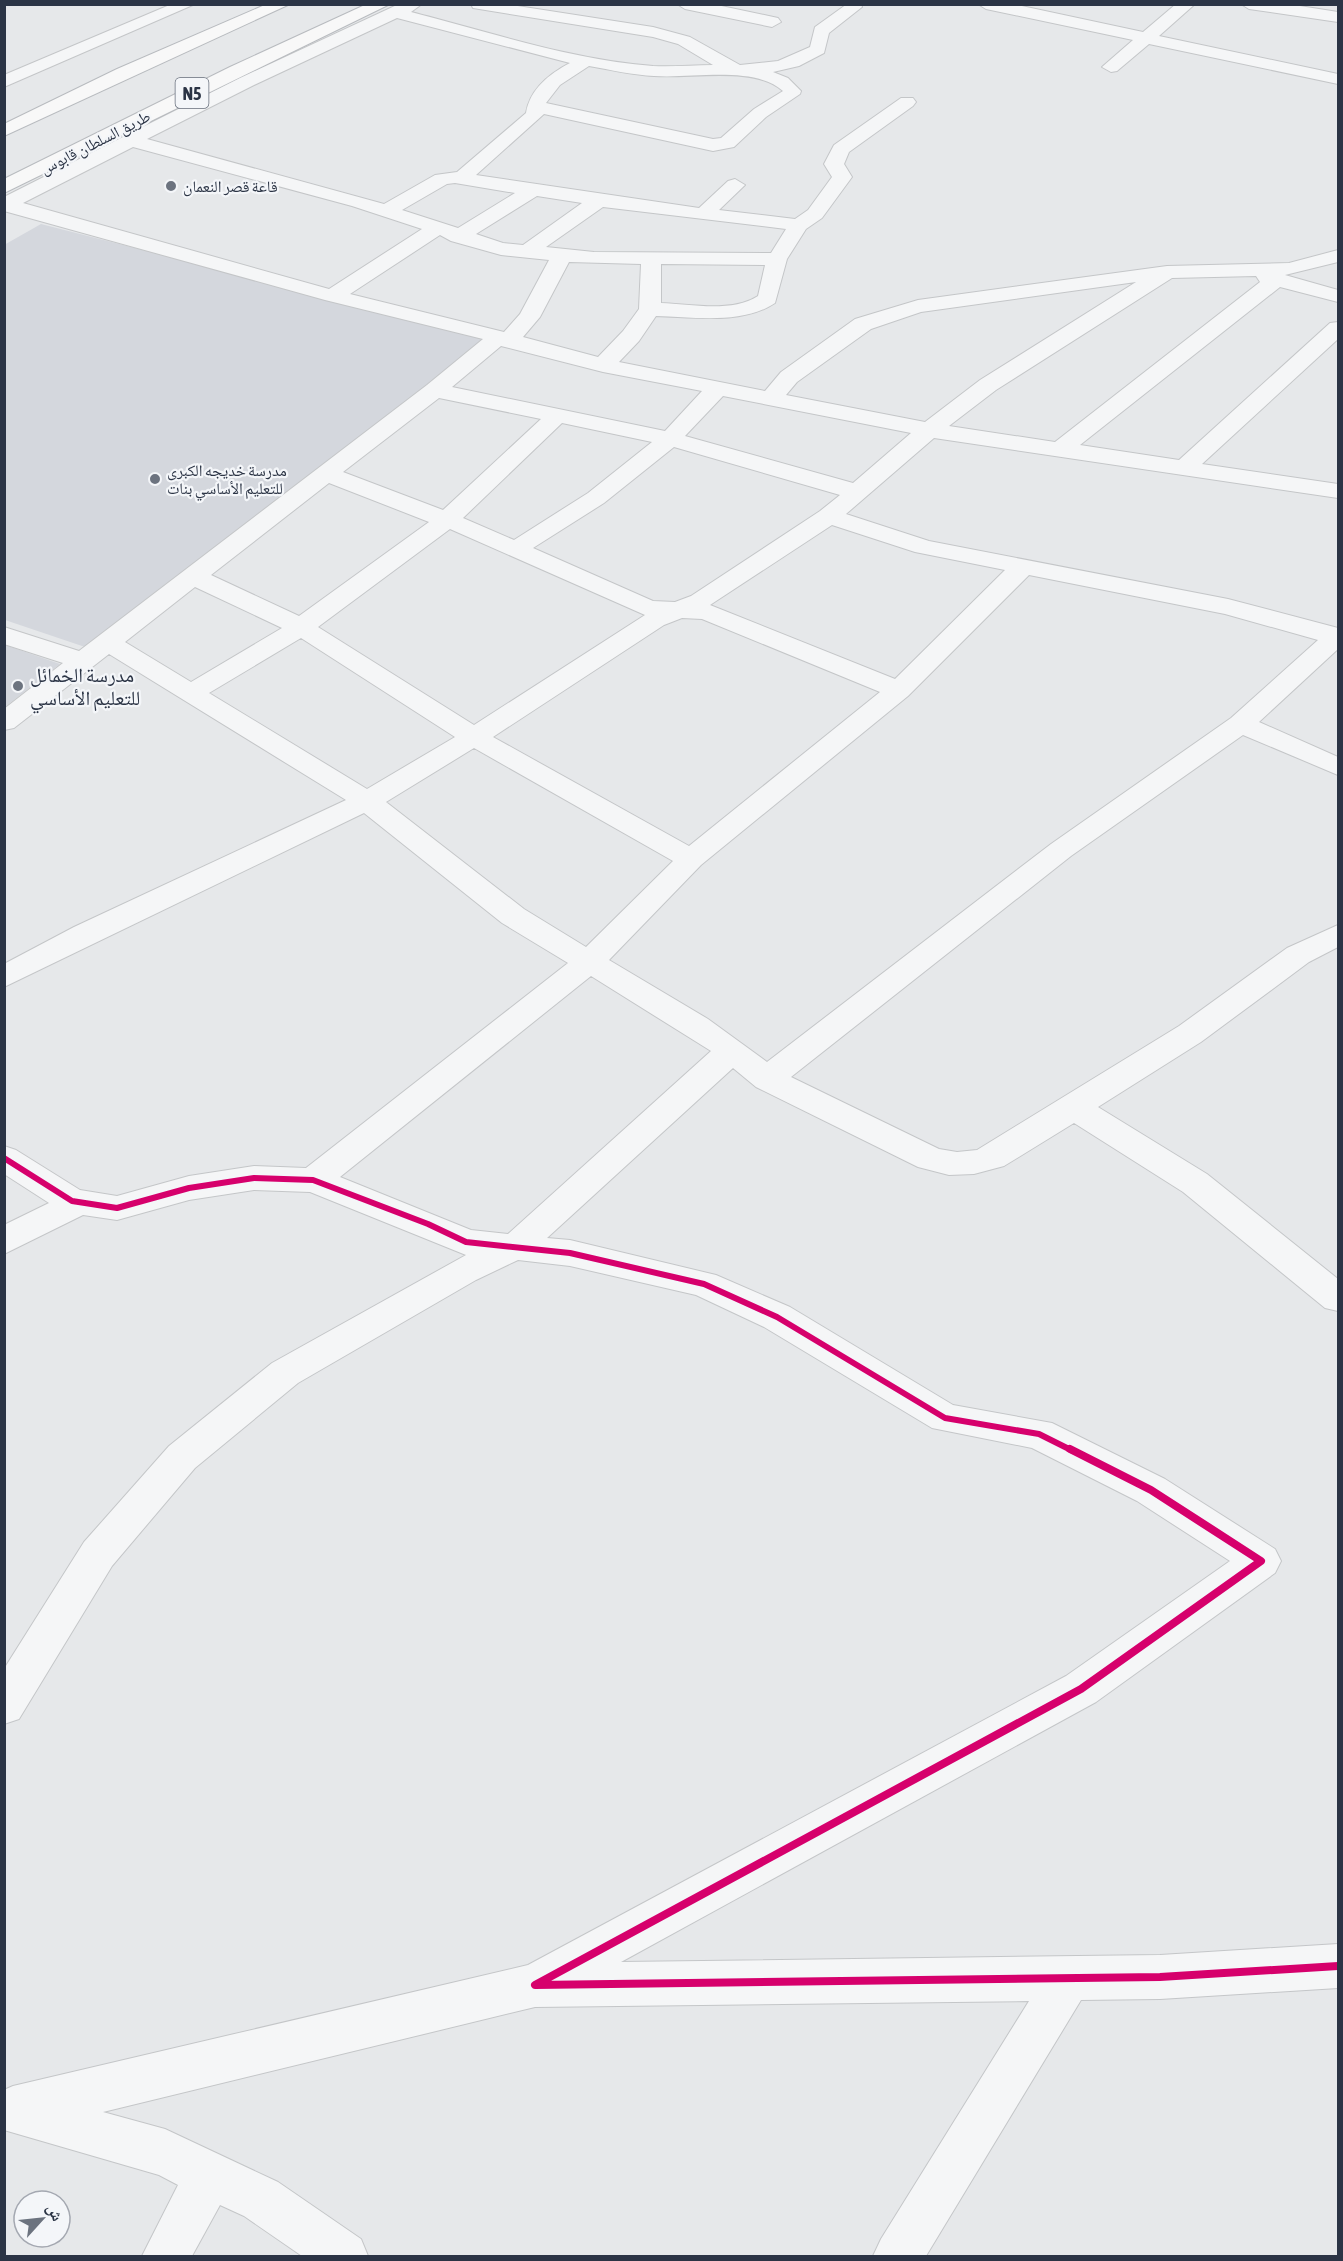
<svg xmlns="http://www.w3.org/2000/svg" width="1343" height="2261" font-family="'Asap Condensed','Noto Naskh Arabic',sans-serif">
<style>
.built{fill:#d4d7dd}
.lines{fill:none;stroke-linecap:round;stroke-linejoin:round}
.minor-casing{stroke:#c4c6c8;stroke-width:2}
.highway-casing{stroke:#b8bbbf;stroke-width:2}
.minor{fill:#f5f6f7;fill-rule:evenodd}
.highway{fill:#f8f8f8;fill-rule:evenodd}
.cycleway-far1-casing{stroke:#f4f6f9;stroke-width:10}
.cycleway-casing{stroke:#f4f6f9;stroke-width:11}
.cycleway-far1{stroke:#d6006c;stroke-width:6}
.cycleway{stroke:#d6006c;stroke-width:8}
.poi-dot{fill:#6c737f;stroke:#f4f6f9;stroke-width:2}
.labels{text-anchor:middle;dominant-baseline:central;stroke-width:4.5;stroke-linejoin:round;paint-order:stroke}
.far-street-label{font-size:16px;fill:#2b3445;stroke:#f4f6f9}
.far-poi-label{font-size:16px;fill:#2b3445;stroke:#f4f6f9;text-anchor:start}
.shield{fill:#f4f6f9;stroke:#676e7b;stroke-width:1.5}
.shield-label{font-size:18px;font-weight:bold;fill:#2b3445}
.poi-label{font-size:20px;fill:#2b3445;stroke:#f4f6f9;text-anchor:start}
</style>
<rect width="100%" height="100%" fill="#e6e8ea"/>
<path class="built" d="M41,224L487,338L88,648L5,620L4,245Z
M5,645L60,664L5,707L4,645Z"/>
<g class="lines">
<g class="minor-casing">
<path id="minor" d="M172,4H195L4,87V75Z
M399,4H422L411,12C490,32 571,60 653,66C673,67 693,65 713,65L678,44L653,37L473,8L471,4H505L653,27L690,37L740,65L778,61L810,47L815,27L847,4H861L862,7L829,33L824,53L799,66L773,72L788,78L801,91L800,94L766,117L734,147L713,151L544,114L476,175L699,208L728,181L735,179L745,185L719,210L795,219L808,210L832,177L824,164L834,145L901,98H913L916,102L913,106L849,152L844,164L852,177L822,218L806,229L787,259L775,303C742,325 694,317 656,316L639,341L619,362L765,391L781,372L855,319L918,300L1167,266L1289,263L1338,250V262L1285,275L1338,290V302L1280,287L1080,445L1179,460L1330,323L1338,322V339L1202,464L1338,484V498L934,438L846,514L929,541L1228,599L1338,628V649L1259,722L1338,757V775L1243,735L1071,856L791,1077L939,1149L957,1152L977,1150L1179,1026L1287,948L1338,925V947L1309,962L1201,1042L1098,1107L1207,1174L1338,1279V1311L1325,1308L1183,1192L1074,1123L1004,1166L974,1174L949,1175L918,1167L756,1087L733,1068L547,1238L570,1240L716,1275L790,1307L953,1405L1052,1423L1165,1479L1275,1549L1281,1561L1275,1573L1096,1702L621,1962L1160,1955L1338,1944V1988L1160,1999L1081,2000L926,2256H873L881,2239L1029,2001L535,2007L103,2112L165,2129L278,2182L361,2239L368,2256H302L244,2216L220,2205L192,2256H142L178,2185L159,2175L4,2130V2090L13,2086L528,1965L1066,1676L1230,1561L1137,1501L1032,1448L932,1428L764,1327L696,1295L570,1266L518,1260L476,1280L298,1383L195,1468L112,1566L19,1719L4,1724V1669L84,1542L169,1446L272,1363L466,1255L310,1192L254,1190L189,1200L117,1220L83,1215L4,1254V1225L49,1203L4,1174V1146L16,1150L80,1190L117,1196L189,1176L254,1166L306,1168L568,963L502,923L364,813L4,987V964L74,927L346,800L109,654L14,728L4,730V709L63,663L4,644V627L79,651L427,385L483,339L325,300L4,211V197L240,78ZM397,18L570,63C549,74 530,89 526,113L457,172L435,175L384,204L147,139L252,86ZM589,66C611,70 633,75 654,76C691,79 754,65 783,91L754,109L721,138L713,139L546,103L560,85ZM133,147L352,206L422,229L329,289L23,203ZM455,183L515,193L458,228L402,210L447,184ZM537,196L582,203L523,245L503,243L476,234ZM603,207L786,229L771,253L594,252L546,247ZM440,235L451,241L501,255L549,260L520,314L504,332L350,294ZM569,262L641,264L639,309L623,331L598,357L523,337L540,317ZM661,264L765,265L758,296C732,313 690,304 661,303ZM1256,276L1260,282L1055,442L949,426L996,390L1172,278ZM1136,282L980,380L925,422L786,395L797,382L871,329L921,312ZM501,346L603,372L702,391L665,431L452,387ZM723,396L911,433L853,483L685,436ZM439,398L541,419L443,510L343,472ZM562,423L652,442L588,493L514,540L463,518ZM674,447L840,495L820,511L691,596L675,602L653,601L533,548L604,503ZM329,483L429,522L299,616L211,575ZM832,525L915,552L1005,570L895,679L710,605ZM450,529L645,615L474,725L318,627ZM1029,575L1225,614L1318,640L1231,718L1051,844L767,1062L708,1019L609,960L701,865L908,696ZM195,587L282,628L191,682L125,642ZM682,618L702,619L880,692L689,846L493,737L664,625ZM301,638L455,737L367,789L209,693ZM474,748L673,861L586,947L524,909L386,802ZM591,976L711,1051L508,1234L471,1230L340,1177Z
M677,4H712L778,18L781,22L772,27L685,9Z
M978,4H1012L1143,32L1176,4H1195L1159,36L1338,74V84L1149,44L1117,71L1111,72L1102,67L1133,40L986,9Z
M1241,4H1287L1338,12V22L1249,9Z"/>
</g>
<g class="highway-casing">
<path id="highway" d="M267,4H290L4,136V124L117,69Z
M367,4H390L4,193V179L230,67Z"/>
</g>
<use href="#minor" class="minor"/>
<use href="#highway" class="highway"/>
<g class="cycleway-far1-casing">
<path id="cycleway-far1" d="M4,1158L72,1201L117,1208L189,1188L254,1178L313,1180L428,1224L466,1242L570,1253L704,1284L777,1317L945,1418L1039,1434L1073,1451"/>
</g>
<g class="cycleway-casing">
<path id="cycleway" d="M1070,1449L1151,1490L1261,1561L1081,1689L535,1985L1160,1977L1338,1966"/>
</g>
<use href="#cycleway-far1" class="cycleway-far1"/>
<use href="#cycleway" class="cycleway"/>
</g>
<g class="poi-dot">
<circle cx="171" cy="186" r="6"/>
<circle cx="155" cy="479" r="6"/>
<circle cx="18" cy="686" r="6"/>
</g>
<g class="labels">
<g class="far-street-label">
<text transform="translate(95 142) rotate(-27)">طريق السلطان قابوس</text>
</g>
<g class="far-poi-label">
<text x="183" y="186">قاعة قصر النعمان</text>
<text x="167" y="470">مدرسة خديجه الكبرى<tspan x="167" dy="18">للتعليم الأساسي بنات</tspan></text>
</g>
<rect class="shield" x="175.5" y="78" width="33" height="30" rx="4.5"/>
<g class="shield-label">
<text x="192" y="93">N5</text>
</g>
<g class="poi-label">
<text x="30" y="674">مدرسة الخمائل<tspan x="30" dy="23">للتعليم الأساسي</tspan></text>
</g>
</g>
<rect width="1343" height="2261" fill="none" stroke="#2b3445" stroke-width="12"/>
<g transform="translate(42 2219) rotate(63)"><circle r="28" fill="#f4f6f9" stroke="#a4a8b1" stroke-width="1.5"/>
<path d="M0-4.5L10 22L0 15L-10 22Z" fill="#6c737f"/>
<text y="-9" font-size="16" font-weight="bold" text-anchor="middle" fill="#2b3445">ش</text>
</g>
</svg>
